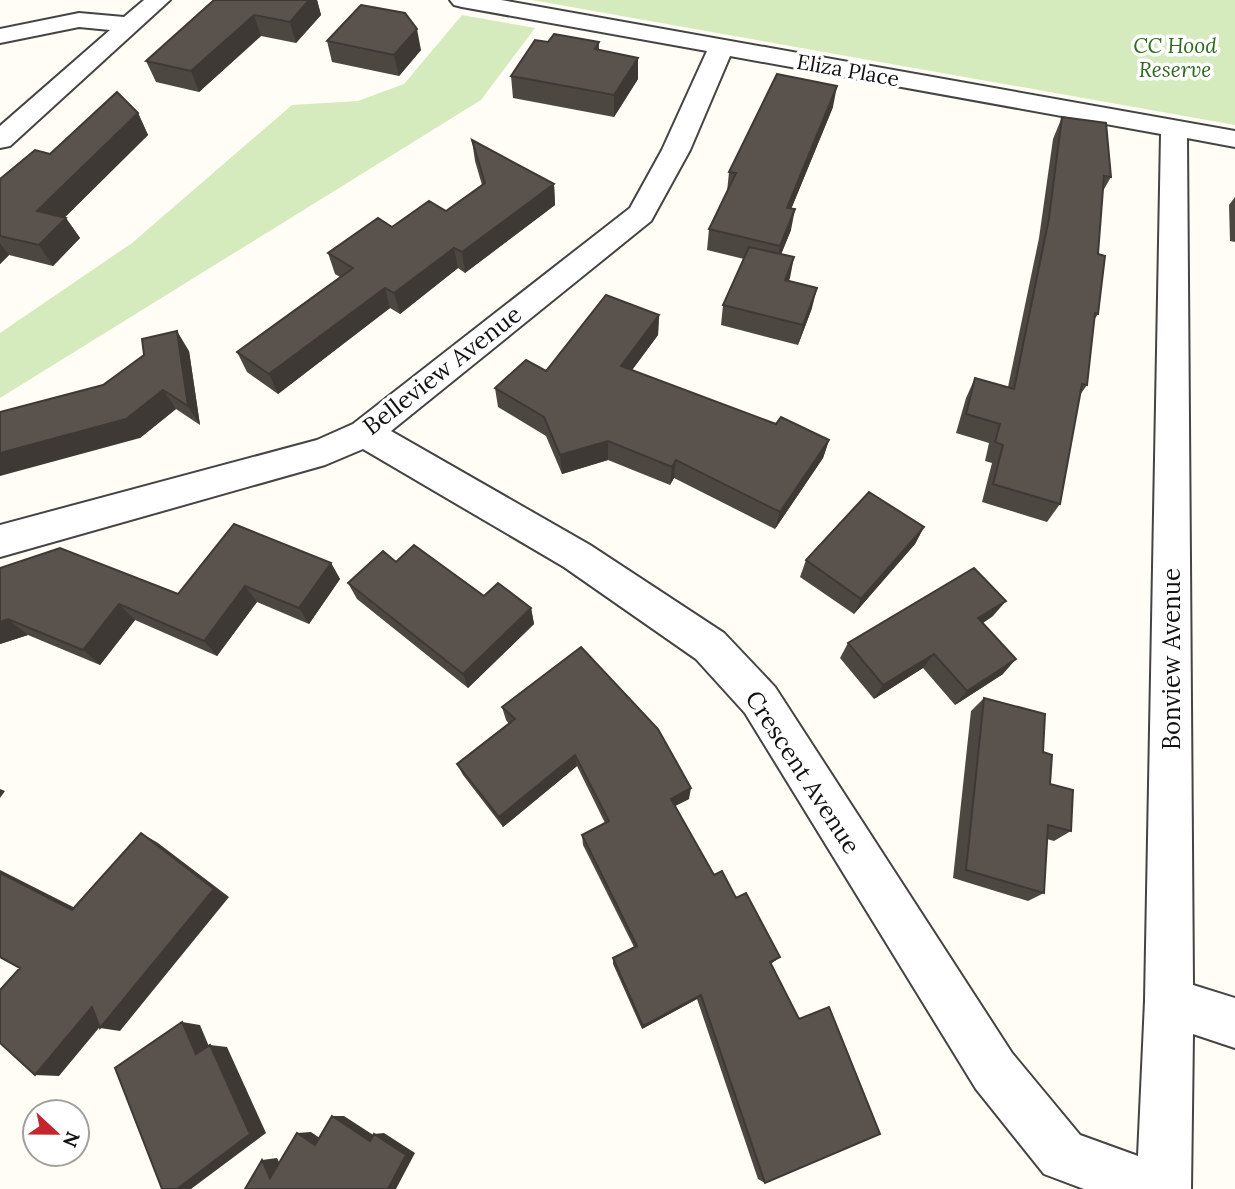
<svg xmlns="http://www.w3.org/2000/svg" width="1235" height="1189" font-family="Lora,serif">
<style>
.green{fill:#d5ebbd}
.lines{fill:none;stroke-linecap:round;stroke-linejoin:round}
.minor-casing{stroke:#444;stroke-width:4}
.minor{fill:#fff;fill-rule:evenodd}
.wall{fill:#4d4742}
.shaded-wall{fill:#3f3936}
.building{fill:#5a524d;stroke:#3f3936;stroke-width:2}
.labels{text-anchor:middle;dominant-baseline:central;stroke-width:7;stroke-linejoin:round;paint-order:stroke}
.far-park-label{font-size:21px;font-style:italic;fill:#2f6b1f;stroke:#fff}
.far-street-label{font-size:21px;fill:#111;stroke:#fff}
.street-label{font-size:24px;fill:#111;stroke:#fff}
</style>
<rect width="100%" height="100%" fill="#fffdf5"/>
<path class="green" d="M532,0H1235V125Z
M462,15L535,28L481,100L0,398V333L132,243L292,105L358,101L404,84Z"/>
<g class="lines">
<g class="minor-casing">
<path id="minor" d="M144,0H170L10,146L0,148V126L110,30L79,27L0,43V29L79,13L124,17Z
M450,0H501L1235,131V147L1187,138L1193,985L1235,998V1048L1193,1034L1191,1189H1084L1044,1174L976,1089L745,713L696,659L564,567L363,449L325,465L0,557V525L317,440L353,424L630,208L662,150L707,51L462,7L454,5ZM730,56L1161,134L1145,1001L1138,1156L1080,1135L1012,1053L775,687L724,633L590,545L391,431L651,221L690,150Z"/>
</g>
<use href="#minor" class="minor"/>
</g>
<path class="wall" d="M214,0H317L321,15L296,43L261,36L199,92L156,82L146,61Z
M327,41L421,50L399,76L332,62Z
M548,42H599V50L638,58V79L614,117L513,98L511,76Z
M833,107L791,209V230L781,254L794,257L788,281L812,308L798,345L721,325L723,305L744,259L707,250L709,229L727,192L729,172Z
M138,113L148,135L65,217L80,238L53,266L9,255L0,264V179L50,154Z
M1062,117L1111,177L1103,191L1098,254V314L1094,320L1087,385L1080,395L1060,504L1047,522L982,502L992,463L985,461L989,443L956,433L966,398L975,378L1008,387L1039,238L1053,139Z
M472,140L554,184L555,205L465,273L458,268L400,314L390,308L278,394L247,372L237,352L340,277L335,274L328,253L392,227L446,211L482,185L475,161Z
M1235,197V242L1230,241L1229,205Z
M659,315L658,335L632,370L776,424L829,440L823,458L775,529L674,478L670,485L608,460L562,474L546,436L498,407L495,388L546,371Z
M189,351L200,425L176,409L140,438L103,385Z
M924,527L915,544L854,614L800,577L806,560Z
M396,562L484,596L531,608L534,624L468,688L357,599L348,583Z
M331,563L340,579L309,624L257,602L217,656L135,620L100,665L28,635L0,644V568L178,594Z
M993,616L983,623L1003,674L955,705L923,668L874,699L840,658L848,643Z
M984,698L1050,784L1071,831L1054,841L1047,839L1044,893L1028,901L953,878L971,711Z
M502,707L689,799L675,806L714,875L736,898L780,957L771,964L765,1183L758,1179L697,999L642,1029L613,964V958L634,947L583,845L582,835L605,823L577,766L503,827L463,775L457,764L509,724L506,720Z"/>
<path class="shaded-wall" d="M309,0H317L321,15L296,43L290,22Z
M254,15L261,36L199,92L191,71Z
M417,29L421,50L399,76L394,55Z
M638,58V79L614,117V95Z
M837,86L833,107L783,229L787,208Z
M138,113L148,135L51,231L37,211Z
M554,184L555,205L465,273L462,252Z
M795,209L791,230L776,267L780,246Z
M66,218L80,238L53,266L39,245Z
M0,243L9,255L0,264Z
M454,248L458,268L400,314L394,293Z
M794,257L790,278L781,301L785,280Z
M385,288L390,308L278,394L269,374Z
M817,288L812,308L798,345L803,325Z
M659,315L658,335L621,385V366Z
M177,331L189,351L200,425L188,406Z
M163,390L176,409L140,438L0,476V453Z
M829,440L823,458L775,529L780,512Z
M608,441V460L562,474L560,455Z
M676,460L674,478L670,485L672,467Z
M924,527L915,544L854,614L861,599Z
M331,563L340,579L309,624L299,608Z
M245,586L257,602L217,656L204,641Z
M1006,601L993,616L967,633L978,618Z
M119,604L135,620L100,665L83,650Z
M531,608L534,624L468,688L463,674Z
M8,619L28,635L0,644V622Z
M934,654L923,668L874,699L883,685Z
M1016,659L1003,674L955,705L967,691Z
M575,755L577,766L503,827L499,817Z
M691,788L689,799L669,809L671,799Z
M0,789L5,791L0,798Z
M141,833L158,843L229,897L120,1031L100,1028Z
M0,870L93,917L72,910L0,873Z
M701,995L697,999L642,1029L643,1026Z
M92,1007L113,1011L59,1076L35,1075Z
M182,1022L200,1025L213,1056L196,1054Z
M210,1045L227,1047L266,1133L191,1189H177Z
M332,1116H344L381,1140L370,1141Z
M311,1132L327,1143L315,1145L297,1133Z
M384,1133L415,1153L396,1189H388L374,1134Z
M277,1158L285,1174L270,1178L262,1160Z"/>
<path class="building" d="M214,0H309L290,22L254,15L191,71L146,61Z
M361,5L405,13L417,29L394,55L327,41Z
M554,34L599,42L595,49L638,58L614,95L511,76L535,40L548,42Z
M777,74L837,86L787,208L795,209L780,246L709,229L736,173L729,172Z
M117,92L138,113L37,211L66,218L39,245L0,236V179L35,150L50,154Z
M1062,117L1106,123L1111,177L1104,176L1098,254L1105,256L1098,314L1095,313L1087,385L1082,384L1060,504L993,484L1003,445L995,442L1000,424L966,414L975,378L1014,389L1049,218Z
M472,140L554,184L462,252L454,248L394,293L385,288L269,374L237,352L353,268L328,253L378,218L392,227L429,201L446,211L485,183Z
M749,247L794,257L785,280L817,288L803,325L723,305Z
M606,295L659,315L621,366L776,424L781,417L829,440L780,512L676,460L672,467L608,441L560,455L544,417L495,388L526,360L546,371Z
M177,331L188,406L163,390L126,419L0,453V412L103,385L144,355L142,339Z
M869,492L924,527L861,599L806,560Z
M234,524L331,563L299,608L245,586L204,641L119,604L83,650L8,619L0,622V568L60,548L178,594Z
M414,545L484,596L498,583L531,608L463,674L348,583L383,551L396,562Z
M974,568L1006,601L978,618L1016,659L967,691L934,654L883,685L848,643Z
M581,647L658,729L691,788L671,799L714,875L722,871L736,898L746,893L780,957L770,962L799,1019L829,1007L880,1134L765,1183L701,995L643,1026L613,958L637,946L582,835L609,821L575,755L499,817L457,764L515,719L502,707Z
M984,698L1045,714L1043,752L1052,755L1050,784L1073,790L1071,831L1048,825L1044,893L966,870Z
M141,833L214,889L100,1028L92,1007L35,1075L0,1043V990L20,968L0,957V873L72,910Z
M182,1022L196,1054L210,1045L250,1134L177,1189H162L115,1068Z
M332,1116L370,1141L374,1134L406,1155L388,1189H245L262,1160L270,1178L297,1133L315,1145Z"/>
<g class="labels">
<g class="far-park-label">
<text x="1175" y="45">CC Hood<tspan x="1175" dy="24">Reserve</tspan></text>
</g>
<g class="far-street-label">
<text transform="translate(848 70) rotate(10)">Eliza Place</text>
</g>
<g class="street-label">
<text transform="translate(442 370) rotate(-38)">Belleview Avenue</text>
<text transform="translate(1171 659) rotate(-90)">Bonview Avenue</text>
<text transform="translate(803 772) rotate(57)">Crescent Avenue</text>
</g>
</g>
<g transform="translate(56 1133) rotate(112)"><circle r="33" fill="#ffffff" stroke="#a0a0a0" stroke-width="2"/>
<path d="M0-5L12 26L0 18L-12 26Z" fill="#c4262e"/>
<text y="-10" font-size="19" font-weight="bold" text-anchor="middle" fill="#111111">N</text>
</g>
</svg>
